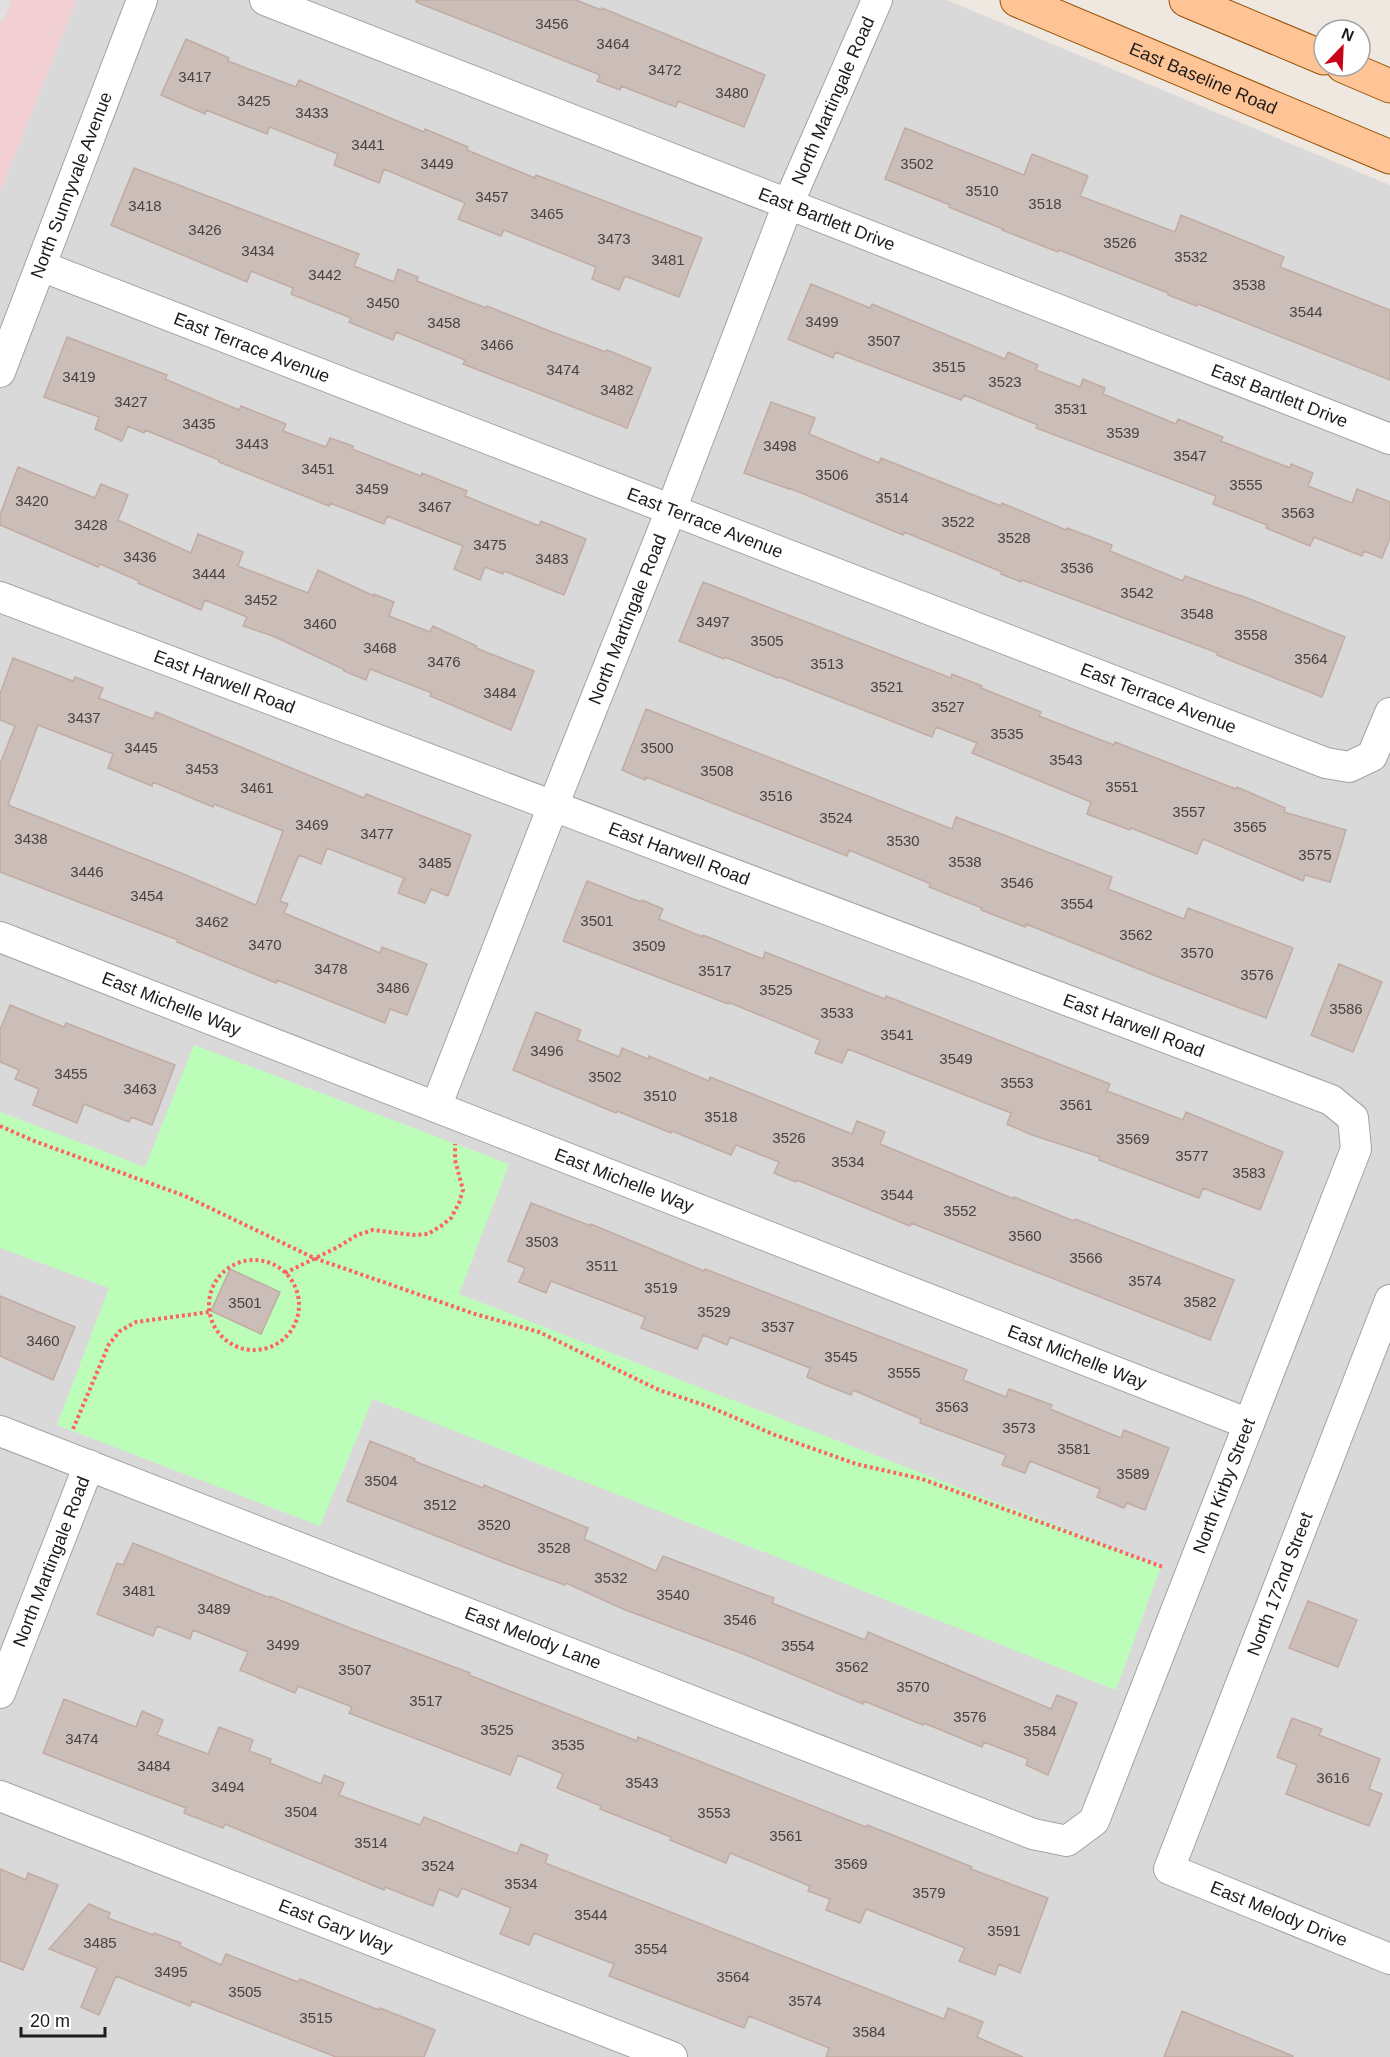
<svg xmlns="http://www.w3.org/2000/svg" width="1390" height="2057" font-family="Helvetica,sans-serif">
<style>
.residential{fill:#dad9d9}
.commercial{fill:#f1cfd2}
.park{fill:#bdfdba}
.parking{fill:#e0e0e0}
.building{fill:#cbbdb7;stroke:#c1aca3;stroke-width:1.5;fill-rule:evenodd}
.lines{fill:none;stroke-linecap:round;stroke-linejoin:round}
.street-casing{stroke:#a3a3a3;stroke-width:32}
.primary-casing{stroke:#955000;stroke-width:35}
.path{stroke:#ff6266;stroke-width:4;stroke-dasharray:3 3;stroke-linecap:butt}
.street{stroke:#fff;stroke-width:30}
.primary{stroke:#ffc496;stroke-width:33}
.labels{text-anchor:middle;dominant-baseline:central;stroke-width:4.5;stroke-linejoin:round;paint-order:stroke}
.number-label{font-size:15px;fill:#484443}
.street-label{font-size:18px;fill:#1c1c1c;stroke:#fff}
</style>
<rect width="100%" height="100%" fill="#efe8e1"/>
<path class="residential" d="M76,0H947L1390,185V2057H0V193Z"/>
<path class="commercial" d="M0,0H76L0,193Z"/>
<path class="park" d="M194,1045L509,1164L459,1294L1161,1566L1116,1690L373,1399L320,1526L57,1425L109,1288L0,1248V1112L145,1167Z"/>
<path class="parking" d="M0,0H12L3,22L0,21Z"/>
<path class="building" d="M416,0H576L601,10L602,8L765,75L744,127L678,101L676,107L621,86L620,90L597,81L600,75L416,2Z
M186,39L229,58L228,61L296,87L299,80L424,132L425,129L468,147L467,150L535,178L536,175L702,238L679,297L625,276L619,290L592,279L596,267L504,230L501,236L458,219L465,203L384,169L379,183L334,165L338,154L270,127L267,134L206,110L205,114L161,95Z
M905,128L1024,175L1032,154L1088,176L1080,196L1175,232L1181,215L1284,257L1280,267L1390,310V380L1198,304L1197,306L1168,295V293L1059,250L1058,252L1002,230L1003,229L949,207L950,205L885,179Z
M134,168L359,254L354,266L394,282L398,269L418,277L417,281L486,308L487,306L552,332L606,352L607,350L651,368L627,428L463,364L465,360L396,332L393,340L349,322L351,318L291,294L293,288L251,271L247,282L111,225Z
M811,284L870,308L872,304L1005,359L1008,352L1038,365L1036,370L1080,387L1083,379L1105,388L1103,394L1176,424L1178,419L1223,437L1221,441L1290,468L1291,464L1313,473L1308,486L1352,503L1357,489L1390,502V538L1382,558L1364,551L1362,556L1314,537L1310,546L1266,528L1267,525L1213,504L1216,496L1036,428L1038,425L964,395L961,400L835,352L833,358L788,339Z
M67,337L167,375L165,379L239,410L241,406L286,424L283,431L326,447L330,438L353,446L352,449L421,476L422,473L467,491L465,496L539,526L541,521L586,539L564,595L504,571L503,574L485,567L480,580L454,569L463,546L387,516L384,524L330,503L329,506L219,462V460L145,430L144,433L128,426L122,441L95,429L99,417L44,397Z
M771,402L815,418L809,434L879,463L881,458L1001,506L1002,503L1066,530L1067,528L1112,545L1110,551L1183,581L1185,576L1240,596V595L1345,637L1322,697L1217,655L1218,653L1022,580L1021,582L1001,574L1002,572L904,532L903,535L789,488V489L744,473Z
M18,467L95,498L101,484L128,495L118,520L191,553L198,534L243,552L238,566L308,593L318,570L374,596V594L394,602L389,616L430,632L433,626L477,646L476,648L534,671L511,730L430,696L432,693L370,669L366,680L344,671L345,670L273,636L243,626L247,617L205,600L201,610L138,583L139,581L100,564L98,567L0,525V515Z
M703,582L951,678L952,674L982,686L981,688L1041,712L1039,716L1114,745L1115,742L1236,789L1237,787L1285,808L1284,812L1346,830L1330,882L1305,875L1303,881L1203,839L1197,854L1131,828L1130,830L1087,814L1091,802L972,753L977,743L936,727L932,737L779,677L778,678L725,657L724,659L679,641Z
M13,658L73,681L75,677L103,688L99,698L153,719L156,712L364,798L366,794L471,835L448,896L431,889L425,903L398,893L404,878L327,848L321,864L299,855L280,901L288,904L284,913L380,953L382,947L427,964L407,1015L390,1009L385,1023L277,980L276,983L177,942L178,940L0,872V764L15,726L0,720V694ZM38,725L113,754L108,768L152,786L153,782L213,807L214,804L283,831L256,905L181,873L8,805Z
M646,709L952,829L956,817L1009,837L1112,877L1108,889L1184,919L1188,908L1293,948L1266,1018L1161,978L1026,924L1025,927L981,910L982,908L929,887L931,884L849,850L847,856L646,777L645,780L622,770Z
M587,881L641,902L642,900L663,909L659,919L703,937V935L763,959L765,952L885,999L886,996L1110,1084L1107,1091L1183,1120L1186,1112L1283,1152L1260,1210L1203,1188L1199,1198L1099,1160L1100,1157L1032,1135L1007,1124L1011,1113L848,1049L842,1063L815,1053L820,1040L728,1002V1004L563,941Z
M1339,964L1382,982L1353,1052L1311,1035Z
M10,1005L64,1027L66,1023L175,1065L152,1125L131,1117L129,1122L84,1104L77,1123L33,1105L39,1089L15,1079L19,1070L0,1062V1030Z
M536,1012L581,1030L577,1040L619,1057L622,1048L648,1059L649,1056L709,1081L710,1077L852,1134L857,1121L885,1132L880,1144L1014,1199V1197L1074,1221L1075,1219L1234,1280L1210,1340L911,1223L910,1226L797,1180L796,1182L774,1173L779,1162L736,1145L731,1155L672,1131L671,1133L617,1111L616,1113L513,1070Z
M531,1203L591,1226V1224L704,1271L705,1269L967,1370L963,1380L1006,1397L1009,1389L1052,1405L1050,1409L1121,1438L1124,1430L1169,1448L1145,1510L1127,1503L1124,1508L1097,1497L1100,1489L1030,1461L1025,1473L1002,1465L1006,1455L920,1423L921,1419L853,1390L851,1395L828,1386L807,1377L810,1368L730,1337L727,1345L703,1335L697,1349L641,1328L645,1317L551,1281L546,1293L519,1282L525,1268L508,1261Z
M230,1269L280,1292L261,1334L211,1311Z
M0,1296L75,1327L53,1380L0,1356Z
M370,1441L415,1459L414,1461L483,1488L484,1485L588,1528L584,1539L656,1571L663,1556L774,1598L772,1603L865,1640L868,1632L1051,1709L1057,1695L1077,1703L1048,1775L1026,1765L1028,1759L984,1742L982,1747L924,1723L923,1725L864,1701L863,1704L746,1655L623,1609L566,1583L565,1585L505,1563L347,1501Z
M133,1543L270,1598V1596L350,1628L470,1673L469,1675L637,1741L638,1737L866,1827L867,1825L895,1836L972,1867L971,1869L1048,1898L1020,1973L999,1964L995,1975L959,1961L965,1948L866,1909L860,1923L826,1910L830,1899L808,1891L810,1886L730,1853L726,1863L670,1840L671,1837L600,1809L601,1806L557,1788L563,1774L518,1755L510,1775L349,1713L352,1707L298,1686L295,1693L240,1670L248,1652L193,1630L190,1639L157,1626L153,1636L97,1614L117,1563L123,1565Z
M1308,1601L1357,1620L1338,1667L1289,1648Z
M64,1699L136,1727L142,1711L163,1720L157,1735L208,1754L219,1727L253,1740L249,1751L271,1759L270,1763L321,1784L324,1775L344,1783L339,1795L420,1825L424,1817L517,1854L521,1844L548,1855L545,1863L860,1986L944,2019L948,2008L983,2022L977,2037L1023,2057H826L829,2048L749,2016L744,2028L609,1976L614,1964L534,1933L529,1945L500,1934L511,1908L462,1888L458,1897L439,1889L433,1906L385,1887L384,1890L225,1824L223,1828L184,1813L186,1808L43,1753Z
M1292,1718L1322,1729L1319,1735L1380,1759L1369,1789L1382,1794L1369,1826L1286,1794L1297,1765L1277,1757Z
M0,1869L26,1880L28,1873L58,1885L23,1970L0,1961Z
M89,1904L110,1913L108,1918L153,1935L154,1933L181,1943L180,1946L221,1965L226,1954L298,1982L300,1979L379,2010L380,2008L435,2030L424,2057H336L192,2001L190,2006L116,1976L99,2015L81,2007L97,1968L49,1949Z
M1182,2011L1293,2056V2057H1164Z"/>
<g class="lines">
<g class="street-casing">
<g id="street">
<path id="s1" d="M265,0L1390,439"/>
<path id="s2" d="M41,266L1326,763L1349,767L1372,756L1390,713"/>
<path id="s3" d="M0,372L142,0"/>
<path id="s4" d="M0,597L1331,1100L1353,1118L1356,1149L1094,1821L1067,1841L1033,1834L0,1431"/>
<path id="s5" d="M0,937L1249,1424"/>
<path id="s6" d="M436,1107L553,806L671,510L788,204L877,0"/>
<path id="s7" d="M1390,1300L1169,1869L1390,1959"/>
<path id="s8" d="M0,1693L89,1465"/>
<path id="s9" d="M0,1796L672,2057"/>
</g>
</g>
<g class="primary-casing">
<g id="primary">
<path id="s10" d="M1017,0L1390,157"/>
<path d="M1186,0L1324,58"/>
<path d="M1343,66L1390,86"/>
</g>
</g>
<path class="path" d="M0,1126L34,1141L185,1196L314,1258L475,1314L539,1332L659,1390L710,1407L775,1435L856,1464L922,1479L1163,1567
M209 1305a45 45 0 1 1 90 0a45 45 0 1 1-90 0Z
M285,1273L338,1247L357,1235L373,1230L413,1235L428,1234L441,1226L451,1218L459,1203L463,1190L455,1160V1144
M73,1429L109,1344L120,1331L136,1322L209,1312"/>
<use href="#street" class="street"/>
<use href="#primary" class="primary"/>
</g>
<g class="labels">
<g class="number-label">
<text x="552" y="23">3456</text>
<text x="613" y="43">3464</text>
<text x="665" y="69">3472</text>
<text x="195" y="76">3417</text>
<text x="732" y="92">3480</text>
<text x="254" y="100">3425</text>
<text x="312" y="112">3433</text>
<text x="368" y="144">3441</text>
<text x="437" y="163">3449</text>
<text x="917" y="163">3502</text>
<text x="982" y="190">3510</text>
<text x="492" y="196">3457</text>
<text x="1045" y="203">3518</text>
<text x="145" y="205">3418</text>
<text x="547" y="213">3465</text>
<text x="205" y="229">3426</text>
<text x="614" y="238">3473</text>
<text x="1120" y="242">3526</text>
<text x="258" y="250">3434</text>
<text x="1191" y="256">3532</text>
<text x="668" y="259">3481</text>
<text x="325" y="274">3442</text>
<text x="1249" y="284">3538</text>
<text x="383" y="302">3450</text>
<text x="1306" y="311">3544</text>
<text x="822" y="321">3499</text>
<text x="444" y="322">3458</text>
<text x="884" y="340">3507</text>
<text x="497" y="344">3466</text>
<text x="949" y="366">3515</text>
<text x="563" y="369">3474</text>
<text x="79" y="376">3419</text>
<text x="1005" y="381">3523</text>
<text x="617" y="389">3482</text>
<text x="131" y="401">3427</text>
<text x="1071" y="408">3531</text>
<text x="199" y="423">3435</text>
<text x="1123" y="432">3539</text>
<text x="252" y="443">3443</text>
<text x="780" y="445">3498</text>
<text x="1190" y="455">3547</text>
<text x="318" y="468">3451</text>
<text x="832" y="474">3506</text>
<text x="1246" y="484">3555</text>
<text x="372" y="488">3459</text>
<text x="892" y="497">3514</text>
<text x="32" y="500">3420</text>
<text x="435" y="506">3467</text>
<text x="1298" y="512">3563</text>
<text x="958" y="521">3522</text>
<text x="91" y="524">3428</text>
<text x="1014" y="537">3528</text>
<text x="490" y="544">3475</text>
<text x="140" y="556">3436</text>
<text x="552" y="558">3483</text>
<text x="1077" y="567">3536</text>
<text x="209" y="573">3444</text>
<text x="1137" y="592">3542</text>
<text x="261" y="599">3452</text>
<text x="1197" y="613">3548</text>
<text x="713" y="621">3497</text>
<text x="320" y="623">3460</text>
<text x="1251" y="634">3558</text>
<text x="767" y="640">3505</text>
<text x="380" y="647">3468</text>
<text x="1311" y="658">3564</text>
<text x="444" y="661">3476</text>
<text x="827" y="663">3513</text>
<text x="887" y="686">3521</text>
<text x="500" y="692">3484</text>
<text x="948" y="706">3527</text>
<text x="84" y="717">3437</text>
<text x="1007" y="733">3535</text>
<text x="141" y="747">3445</text>
<text x="657" y="747">3500</text>
<text x="1066" y="759">3543</text>
<text x="202" y="768">3453</text>
<text x="717" y="770">3508</text>
<text x="1122" y="786">3551</text>
<text x="257" y="787">3461</text>
<text x="776" y="795">3516</text>
<text x="1189" y="811">3557</text>
<text x="836" y="817">3524</text>
<text x="312" y="824">3469</text>
<text x="1250" y="826">3565</text>
<text x="377" y="833">3477</text>
<text x="31" y="838">3438</text>
<text x="903" y="840">3530</text>
<text x="1315" y="854">3575</text>
<text x="965" y="861">3538</text>
<text x="435" y="862">3485</text>
<text x="87" y="871">3446</text>
<text x="1017" y="882">3546</text>
<text x="147" y="895">3454</text>
<text x="1077" y="903">3554</text>
<text x="597" y="920">3501</text>
<text x="212" y="921">3462</text>
<text x="1136" y="934">3562</text>
<text x="265" y="944">3470</text>
<text x="649" y="945">3509</text>
<text x="1197" y="952">3570</text>
<text x="331" y="968">3478</text>
<text x="715" y="970">3517</text>
<text x="1257" y="974">3576</text>
<text x="393" y="987">3486</text>
<text x="776" y="989">3525</text>
<text x="1346" y="1008">3586</text>
<text x="837" y="1012">3533</text>
<text x="897" y="1034">3541</text>
<text x="547" y="1050">3496</text>
<text x="956" y="1058">3549</text>
<text x="71" y="1073">3455</text>
<text x="605" y="1076">3502</text>
<text x="1017" y="1082">3553</text>
<text x="140" y="1088">3463</text>
<text x="660" y="1095">3510</text>
<text x="1076" y="1104">3561</text>
<text x="721" y="1116">3518</text>
<text x="789" y="1137">3526</text>
<text x="1133" y="1138">3569</text>
<text x="1192" y="1155">3577</text>
<text x="848" y="1161">3534</text>
<text x="1249" y="1172">3583</text>
<text x="897" y="1194">3544</text>
<text x="960" y="1210">3552</text>
<text x="1025" y="1235">3560</text>
<text x="542" y="1241">3503</text>
<text x="1086" y="1257">3566</text>
<text x="602" y="1265">3511</text>
<text x="1145" y="1280">3574</text>
<text x="661" y="1287">3519</text>
<text x="1200" y="1301">3582</text>
<text x="245" y="1302">3501</text>
<text x="714" y="1311">3529</text>
<text x="778" y="1326">3537</text>
<text x="43" y="1340">3460</text>
<text x="841" y="1356">3545</text>
<text x="904" y="1372">3555</text>
<text x="952" y="1406">3563</text>
<text x="1019" y="1427">3573</text>
<text x="1074" y="1448">3581</text>
<text x="1133" y="1473">3589</text>
<text x="381" y="1480">3504</text>
<text x="440" y="1504">3512</text>
<text x="494" y="1524">3520</text>
<text x="554" y="1547">3528</text>
<text x="611" y="1577">3532</text>
<text x="139" y="1590">3481</text>
<text x="673" y="1594">3540</text>
<text x="214" y="1608">3489</text>
<text x="740" y="1619">3546</text>
<text x="283" y="1644">3499</text>
<text x="798" y="1645">3554</text>
<text x="852" y="1666">3562</text>
<text x="355" y="1669">3507</text>
<text x="913" y="1686">3570</text>
<text x="426" y="1700">3517</text>
<text x="970" y="1716">3576</text>
<text x="497" y="1729">3525</text>
<text x="1040" y="1730">3584</text>
<text x="82" y="1738">3474</text>
<text x="568" y="1744">3535</text>
<text x="154" y="1765">3484</text>
<text x="1333" y="1777">3616</text>
<text x="642" y="1782">3543</text>
<text x="228" y="1786">3494</text>
<text x="301" y="1811">3504</text>
<text x="714" y="1812">3553</text>
<text x="786" y="1835">3561</text>
<text x="371" y="1842">3514</text>
<text x="851" y="1863">3569</text>
<text x="438" y="1865">3524</text>
<text x="521" y="1883">3534</text>
<text x="929" y="1892">3579</text>
<text x="591" y="1914">3544</text>
<text x="1004" y="1930">3591</text>
<text x="100" y="1942">3485</text>
<text x="651" y="1948">3554</text>
<text x="171" y="1971">3495</text>
<text x="733" y="1976">3564</text>
<text x="245" y="1991">3505</text>
<text x="805" y="2000">3574</text>
<text x="316" y="2017">3515</text>
<text x="869" y="2031">3584</text>
</g>
<g class="street-label">
<text stroke="none"><textPath href="#s10" startOffset="202">East Baseline Road</textPath></text>
<text stroke="none"><textPath href="#s6" startOffset="1082">North Martingale Road</textPath></text>
<text stroke="none"><textPath href="#s3" startOffset="200">North Sunnyvale Avenue</textPath></text>
<text stroke="none"><textPath href="#s1" startOffset="603">East Bartlett Drive</textPath></text>
<text stroke="none"><textPath href="#s2" startOffset="226">East Terrace Avenue</textPath></text>
<text stroke="none"><textPath href="#s1" startOffset="1089">East Bartlett Drive</textPath></text>
<text stroke="none"><textPath href="#s2" startOffset="712">East Terrace Avenue</textPath></text>
<text stroke="none"><textPath href="#s6" startOffset="524">North Martingale Road</textPath></text>
<text stroke="none"><textPath href="#s4" startOffset="240">East Harwell Road</textPath></text>
<text stroke="none"><textPath href="#s2" startOffset="1198">East Terrace Avenue</textPath></text>
<text stroke="none"><textPath href="#s4" startOffset="726">East Harwell Road</textPath></text>
<text stroke="none"><textPath href="#s5" startOffset="184">East Michelle Way</textPath></text>
<text stroke="none"><textPath href="#s4" startOffset="1212">East Harwell Road</textPath></text>
<text stroke="none"><textPath href="#s5" startOffset="670">East Michelle Way</textPath></text>
<text stroke="none"><textPath href="#s5" startOffset="1156">East Michelle Way</textPath></text>
<text transform="translate(1224 1486) rotate(-69)">North Kirby Street</text>
<text stroke="none"><textPath href="#s8" startOffset="141">North Martingale Road</textPath></text>
<text transform="translate(1280 1584) rotate(-69)">North 172nd Street</text>
<text transform="translate(533 1638) rotate(21)">East Melody Lane</text>
<text stroke="none"><textPath href="#s7" startOffset="729">East Melody Drive</textPath></text>
<text stroke="none"><textPath href="#s9" startOffset="360">East Gary Way</textPath></text>
</g>
</g>
<g transform="translate(1342 48) rotate(23)"><circle r="28" fill="#ffffff" stroke="#a4a4a4" stroke-width="1.5"/>
<path d="M0-4.5L10 22L0 15L-10 22Z" fill="#c9001a"/>
<text y="-9" font-size="16" font-weight="bold" text-anchor="middle" fill="#1c1c1c">N</text>
</g>
<path d="M21 2027v9h84v-9" fill="none" stroke="#1c1c1c" stroke-width="3"/>
<text x="30" y="2027" font-size="18" fill="#1c1c1c" stroke="#ffffff" stroke-width="4.5" paint-order="stroke">20 m</text>
</svg>
